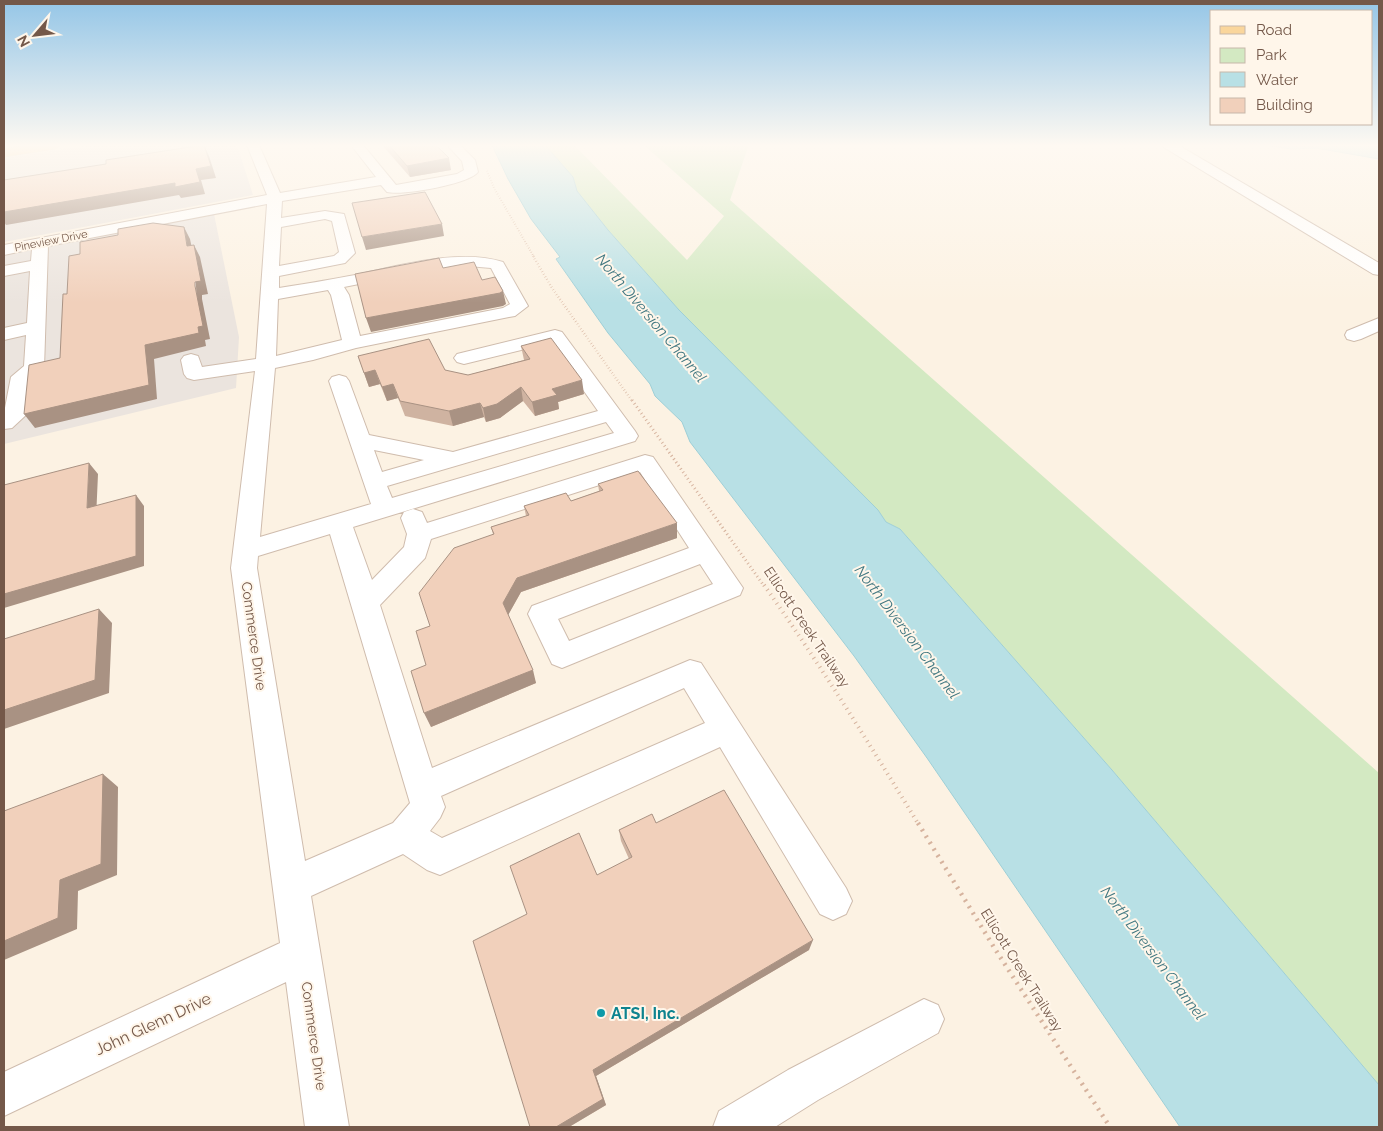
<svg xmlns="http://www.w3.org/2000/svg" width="1383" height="1131" font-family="Raleway,sans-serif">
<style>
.industrial{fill:#ebe4de}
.green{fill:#d3e9c2}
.water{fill:#b8e0e5;stroke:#9ecfd7}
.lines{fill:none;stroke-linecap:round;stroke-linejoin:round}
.minor-casing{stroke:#cfbcad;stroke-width:2}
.major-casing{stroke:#d8d0cc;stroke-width:1}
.path-far4{stroke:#d6b39e;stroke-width:2;stroke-dasharray:0.5 2;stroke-linecap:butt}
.path-far3{stroke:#d6b39e;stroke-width:2.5;stroke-dasharray:0.5 2.5;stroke-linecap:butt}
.path-far2{stroke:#d6b39e;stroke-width:3;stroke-dasharray:1 3;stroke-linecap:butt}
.path-far1{stroke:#d6b39e;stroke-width:4;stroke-dasharray:1 4.5;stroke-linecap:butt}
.path{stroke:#d6b39e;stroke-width:4.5;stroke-dasharray:2 5.5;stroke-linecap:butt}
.minor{fill:#fff;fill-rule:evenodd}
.major{fill:#fad69c;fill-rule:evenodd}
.wall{fill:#cfb3a1}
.shaded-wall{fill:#a99283}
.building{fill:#f1d0bb;stroke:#a99283}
.culture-dot{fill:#0f9aa8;stroke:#fff6ea;stroke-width:2}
.labels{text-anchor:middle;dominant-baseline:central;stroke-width:4;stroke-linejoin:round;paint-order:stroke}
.far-street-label{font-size:11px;fill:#745849;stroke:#fff6ea}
.street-label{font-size:14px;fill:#745849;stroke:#fff6ea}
.water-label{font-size:15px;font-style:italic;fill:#407780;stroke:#fff6ea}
.near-culture-label{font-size:16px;font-weight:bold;fill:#0d838f;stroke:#fff6ea;text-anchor:start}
.near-street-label{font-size:16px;fill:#745849;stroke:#fff6ea}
</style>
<rect width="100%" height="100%" fill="#fcf2e3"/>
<path class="industrial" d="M90,145H237L253,195L4,242V158Z
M214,214L239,337L236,388L4,444V254Z"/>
<path class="green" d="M545,145H574L687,260L724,216L644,145H746L748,147L730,200L1379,773V1085L1112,770L900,529L886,522L878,510L679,310L608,230L577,191L573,177Z"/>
<path class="water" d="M492,145H545L573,177L577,191L608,230L679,310L878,510L886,522L900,529L1112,770L1379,1085V1127H1180L927,758L854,656L690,442L682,422L655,396L650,384L608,333L556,259L560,257L531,219L508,179Z
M1266,145H1370L1379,146V159L1316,148L1291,149Z"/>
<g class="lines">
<g class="minor-casing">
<path id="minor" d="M247,145H259L280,193L376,177L351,145H363L396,185L457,174L464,170L462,161L447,145H460L475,160L478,172C469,184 402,196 387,192L381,185L282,201L281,218L325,211L344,214L355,253L345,263L279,276V288C304,284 329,280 355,275C399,266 459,248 503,262L528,306L515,316L509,317L356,348L313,360L275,368L260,537L371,504L329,381L332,377L339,375L346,377L349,381L369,435L453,452L598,411L550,343L464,364L457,362L454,358L457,354L555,330L562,332L635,431L638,436L635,441L353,527L372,580L404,547L407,534L401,518L404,512L413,509L422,512L427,523L645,455L653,457L743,588L740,595L562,668L552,664L528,614L532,606L689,548L640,472L431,539L425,558L380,605L432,768L690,660L701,663L846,888L852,901L846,914L833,920L820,914L720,747L440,875L427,870L403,854L311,896L349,1127H305L286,982L4,1116V1072L280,943L231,568L255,371L194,380L187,378L184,374L181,360L184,356L191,354L198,356L202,367L256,359L267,204L48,246L44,368L31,379L26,415L12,428L4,429V413L11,377L24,366L26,335L4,340V328L27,323L30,271L4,276V266L31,261L32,249L4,255V245L267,195ZM325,219L332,221L339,252L334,256L279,266L281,227ZM468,266L491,268L510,304L503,308L360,336L349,295L344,287L419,272ZM328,290L331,295L342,340L276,356L278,299ZM606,422L614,433L392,498L387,486ZM374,450L424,460L382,472ZM330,534L410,803L393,823L305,861L257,568L258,556ZM700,564L713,584L569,641L558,619ZM684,688L705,723L442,838L430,831L440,818L445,807L441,796Z
M1163,145H1178L1379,263V275L1373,274L1165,148Z
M1379,318V331L1361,339L1354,341L1347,339L1345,335L1347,331Z
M924,999L938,1005L944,1019L938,1033L818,1100L775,1127H713L719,1111L788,1070Z"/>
</g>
<g class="major-casing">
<path id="major" d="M31,145H62L55,149L4,157V149Z"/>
</g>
<path class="path-far4" d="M487,171L494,188L534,257"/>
<path class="path-far3" d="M533,256L552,288L632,401"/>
<path class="path-far2" d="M632,400L764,586"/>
<path class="path-far1" d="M764,585C819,663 869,743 919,825"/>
<path class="path" d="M918,823L995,949L1110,1127"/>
<use href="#minor" class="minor"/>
<use href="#major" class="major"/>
</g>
<path class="wall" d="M382,145H436L451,170L410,177Z
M521,346L584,394L558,402L559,409L535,416L523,401L500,418L486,422L484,417L453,426L405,416L398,398L387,401L380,384L369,387L358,356L468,375L524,360Z
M598,484L677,538L521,592L508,615L536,683L431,727L426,665L430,626L493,534L491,527L526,516L524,506L571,501L599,491Z
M656,823L809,950L596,1076L606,1105L569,1127H530L527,914L629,859L621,841L619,830Z"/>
<path class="shaded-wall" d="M204,145L209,156L216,178L201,180L205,194L181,198L179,195L6,225L4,222V212L196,169Z
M449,158L451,170L410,177L407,166Z
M442,224L444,236L366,250L362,237Z
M184,227L190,239L194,258L187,246Z
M194,245L200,257L208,294L202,295V299L210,339L205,340L206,346L154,359L157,399L35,428L24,414L145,345L198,327Z
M503,291L506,304L503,306L371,332L366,318Z
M375,370L380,384L369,387L364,373Z
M582,380L584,394L558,402L559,409L535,416L532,402L552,389Z
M393,384L398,398L387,401L382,387Z
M521,387L523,401L500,418L486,422L483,408Z
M480,403L484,417L453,426L449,411Z
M89,463L98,474L96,519L87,508Z
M136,495L144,506V566L4,608V594Z
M677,523V538L521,592L507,617L503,603L517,578Z
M99,609L112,623L109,693L4,729V710Z
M533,670L536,683L431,727L424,713Z
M103,774L118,787L117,875L78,891L77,929L4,960V941L60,880Z
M813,940L809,950L596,1076L606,1105L569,1127H556L593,1070Z"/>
<path class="building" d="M203,145H204L211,166L196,169L200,182L175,187V183L4,212V180L106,164V160Z
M389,145H436L449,158L407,166Z
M425,192L442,224L362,237L352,203Z
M153,223L184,227L187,246L194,245L201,281L195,282V286L203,326L198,327L199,333L145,345L149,385L24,414L29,365L60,358L63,294H67L69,256L80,254V242L118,235V229Z
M439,258L443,268L474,262L482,280L495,277L503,291L500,293L366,318L355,274Z
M551,338L582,380L552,389L557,395L532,402L521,387L497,404L483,408L480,403L449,411L400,401L393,384L382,387L375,370L364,373L358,356L429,339L445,370L468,375L530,359L521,346Z
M89,463L87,508L136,495V556L4,594V485Z
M638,471L677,523L517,578L503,603L533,670L424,713L411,671L426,665L416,631L430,626L419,593L454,548L494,534L491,527L529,515L524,506L566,493L571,501L603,490L598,484Z
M99,609L95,680L4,710V639Z
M103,774L101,864L60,880L58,918L4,941V811Z
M724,790L813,940L593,1070L603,1099L556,1127H530L473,941L527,914L510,866L579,833L597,875L632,857L619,830L652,814L656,823Z"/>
<linearGradient id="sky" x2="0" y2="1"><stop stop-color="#95c6e7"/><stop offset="0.48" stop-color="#fef9f2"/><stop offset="1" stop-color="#fef9f2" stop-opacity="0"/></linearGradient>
<rect width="1383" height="303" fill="url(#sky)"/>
<circle class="culture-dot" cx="601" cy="1013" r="5"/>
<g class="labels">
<g class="far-street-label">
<text transform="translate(51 241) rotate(-11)">Pineview Drive</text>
</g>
<g class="street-label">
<text transform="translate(807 627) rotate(56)">Ellicott Creek Trailway</text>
<text transform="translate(254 636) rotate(82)">Commerce Drive</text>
<text transform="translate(1022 970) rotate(58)">Ellicott Creek Trailway</text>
<text transform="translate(314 1036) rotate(82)">Commerce Drive</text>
</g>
<g class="water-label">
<text transform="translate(651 318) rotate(50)">North Diversion Channel</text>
<text transform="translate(907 632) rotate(53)">North Diversion Channel</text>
<text transform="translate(1153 953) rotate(53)">North Diversion Channel</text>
</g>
<g class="near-culture-label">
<text x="611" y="1013">ATSI, Inc.</text>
</g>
<g class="near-street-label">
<text transform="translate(153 1024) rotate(-25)">John Glenn Drive</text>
</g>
</g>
<rect width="1383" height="1131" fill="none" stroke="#745849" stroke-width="10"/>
<rect x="1210" y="10" width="162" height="115" fill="#fff6ea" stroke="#c7b7aa"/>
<rect x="1220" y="26" width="25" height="8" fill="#fad69c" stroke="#c7b7aa"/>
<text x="1256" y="35" font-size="15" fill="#745849">Road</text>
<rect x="1220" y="48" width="25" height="15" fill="#d3e9c2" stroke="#c7b7aa"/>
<text x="1256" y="60" font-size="15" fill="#745849">Park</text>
<rect x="1220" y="72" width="25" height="15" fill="#b8e0e5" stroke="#c7b7aa"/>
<text x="1256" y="85" font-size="15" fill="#745849">Water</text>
<rect x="1220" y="98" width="25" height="15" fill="#f1d0bb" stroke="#c7b7aa"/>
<text x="1256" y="110" font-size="15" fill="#745849">Building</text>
<g transform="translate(35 35) rotate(242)" stroke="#fff6ea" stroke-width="4" paint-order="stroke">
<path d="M0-4L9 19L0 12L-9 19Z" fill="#745849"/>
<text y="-8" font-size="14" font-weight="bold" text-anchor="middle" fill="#745849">N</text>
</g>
</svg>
